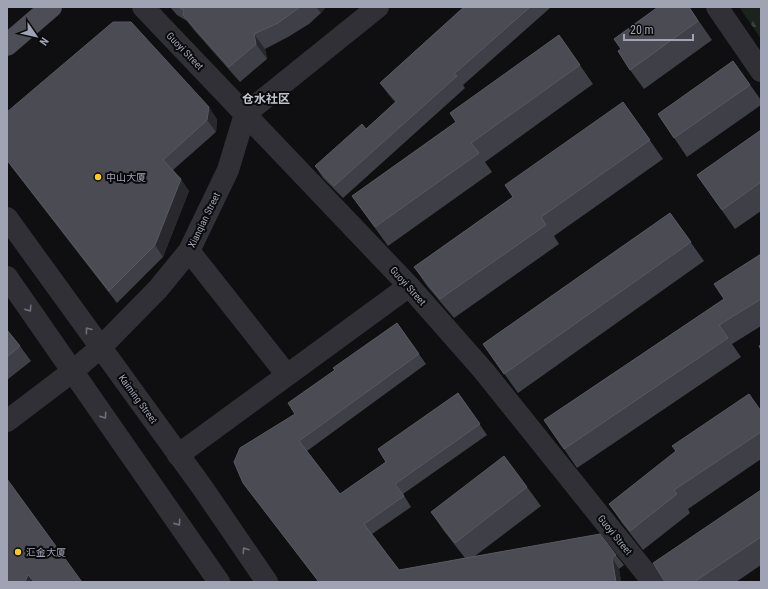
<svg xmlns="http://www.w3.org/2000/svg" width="768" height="589" font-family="'Roboto Condensed','Noto Sans SC',sans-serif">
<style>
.forest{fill:url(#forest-firs)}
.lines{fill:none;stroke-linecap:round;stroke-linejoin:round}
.minor{stroke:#303036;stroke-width:22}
.major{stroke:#4c4d55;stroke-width:22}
.wall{fill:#3f4047}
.shaded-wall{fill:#28282d}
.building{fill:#4a4b53;stroke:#575962}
.oneway{stroke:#6d6f7b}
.poi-dot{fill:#feca19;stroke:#0a0a0c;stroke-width:1.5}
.labels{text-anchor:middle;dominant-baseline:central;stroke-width:4;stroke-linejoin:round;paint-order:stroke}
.street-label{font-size:10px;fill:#9fa3b3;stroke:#0a0a0c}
.poi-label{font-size:10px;fill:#9fa3b3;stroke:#0a0a0c;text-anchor:start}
.quarter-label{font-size:12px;font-weight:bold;fill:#c0c3ce;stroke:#0a0a0c}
</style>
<defs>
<pattern id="forest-firs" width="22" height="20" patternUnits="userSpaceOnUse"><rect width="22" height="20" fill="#1b231d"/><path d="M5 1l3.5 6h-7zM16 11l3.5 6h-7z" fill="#39403b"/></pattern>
</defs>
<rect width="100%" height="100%" fill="#0f0f11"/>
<path class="forest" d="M740,7H761V39L740,8Z"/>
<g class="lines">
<path class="minor" d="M143,7L409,286L483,370L653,582
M717,7L761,71
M7,218L202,487L267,582
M189,251L287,375
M7,277L219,582
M7,421L73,371L101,347L158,289L189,251L228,170L245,114L378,7
M178,455L409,286"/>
<path class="major" d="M7,45L51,7"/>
</g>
<path class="wall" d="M170,7H326L321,13L309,24L288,37L265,49L267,59L240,82L194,30L187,21L177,15Z
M464,7H550V8L463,85L465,88L343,198L323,178L315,166L366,129L395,102L389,95L380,83Z
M689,7L712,40L644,89L630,70L621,49Z
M559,35L593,84L485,162L492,172L388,246L352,196L456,122Z
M733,61L761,100V105L687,157L658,114Z
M623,102L663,159L554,236L559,244L454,318L427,286L414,267L513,197Z
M7,112L217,119L216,132L173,170L189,191L163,257L117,303L7,161Z
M761,130V211L735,229L697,175Z
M670,213L704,261L518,393L483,344Z
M761,254V326L732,344L741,357L577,468L544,420L724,299Z
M397,323L426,364L307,451L340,494L386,462L458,393L487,435L403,494L411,507L372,534L399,570L465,558L444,531L431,512L527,487L541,506L475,556L616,555L624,565L619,569L621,582H319L243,483L295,414L335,370Z
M7,330L20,346L31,361L7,380Z
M761,410V459L688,509L690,513L643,550L622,523L609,504Z
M761,490V565L736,582H665Z"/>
<path class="shaded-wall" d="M316,7H326L321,13Z
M254,34L265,49L267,59L256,44Z
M209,107L217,119L216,132L207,120Z
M181,179L189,191L163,257L155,245Z
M612,558L619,569L621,582H616Z
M28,575L33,582H25Z"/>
<path class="building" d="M178,7H300L278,23L254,34L256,44L229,67L183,15L184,10Z
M464,7H530L454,74L457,76L334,186L315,166L362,124L366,129L397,101L380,83Z
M658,7H689L698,21L630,70L618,51L621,49L614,39Z
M113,22H131L209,107L207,120L163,160L181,179L155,245L109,291L7,160V112Z
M559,35L580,65L471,143L479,153L375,227L352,196L456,122L450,113Z
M733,61L750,85L674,138L658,114Z
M623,102L650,140L541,217L546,225L440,299L414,267L513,197L505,185Z
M761,130V182L722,210L697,175Z
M670,213L691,242L504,374L483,344Z
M761,254V299L719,325L728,338L564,449L544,420L724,299L714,284Z
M397,323L419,354L299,441L340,494L386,462L378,449L458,393L480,424L395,484L404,496L364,524L399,570L600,534L616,555L612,558L616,582H319L243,483L234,462L240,448L295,414L288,403L335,370L333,368Z
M7,330L20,346L7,357Z
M761,344V350L759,346Z
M749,394L761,411V432L674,490L677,494L630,531L609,504L676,451L672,446Z
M504,456L527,487L455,543L431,512Z
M7,479L82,582H34L28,575L25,582H7Z
M761,490V537L694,582H665L653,563Z"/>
<defs><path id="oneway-chevron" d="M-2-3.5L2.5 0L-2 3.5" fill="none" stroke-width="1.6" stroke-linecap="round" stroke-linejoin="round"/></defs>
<g class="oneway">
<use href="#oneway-chevron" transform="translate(29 309) rotate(55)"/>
<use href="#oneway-chevron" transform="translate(88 330) rotate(-127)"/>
<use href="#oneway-chevron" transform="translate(104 416) rotate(55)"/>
<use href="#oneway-chevron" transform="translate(178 523) rotate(55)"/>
<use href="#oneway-chevron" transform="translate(245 550) rotate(-124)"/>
</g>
<g class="poi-dot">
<circle cx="98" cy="177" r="4"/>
<circle cx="18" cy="552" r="4"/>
</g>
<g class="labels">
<g class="street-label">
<text transform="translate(185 51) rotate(46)">Guoyi Street</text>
<text transform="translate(204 220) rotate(-64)">Xianqian Street</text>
<text transform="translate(408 286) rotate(48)">Guoyi Street</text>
<text transform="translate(138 399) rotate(54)">Kaiming Street</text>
<text transform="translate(615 535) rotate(51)">Guoyi Street</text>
</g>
<g class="poi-label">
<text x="106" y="177">中山大厦</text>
<text x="26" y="552">汇金大厦</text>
</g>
<g class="quarter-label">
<text x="266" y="99">仓水社区</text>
</g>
</g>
<rect width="768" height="589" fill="none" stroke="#9fa3b3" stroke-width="16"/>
<g transform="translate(36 36) rotate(124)" stroke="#0a0a0c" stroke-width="3" paint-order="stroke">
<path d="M0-3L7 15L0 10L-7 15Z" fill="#9fa3b3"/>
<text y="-6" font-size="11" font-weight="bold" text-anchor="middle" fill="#9fa3b3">N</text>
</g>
<path d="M624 34v6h69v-6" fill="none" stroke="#9fa3b3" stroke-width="2"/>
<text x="630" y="34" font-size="12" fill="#9fa3b3" stroke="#0a0a0c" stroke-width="3" paint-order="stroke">20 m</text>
</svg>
